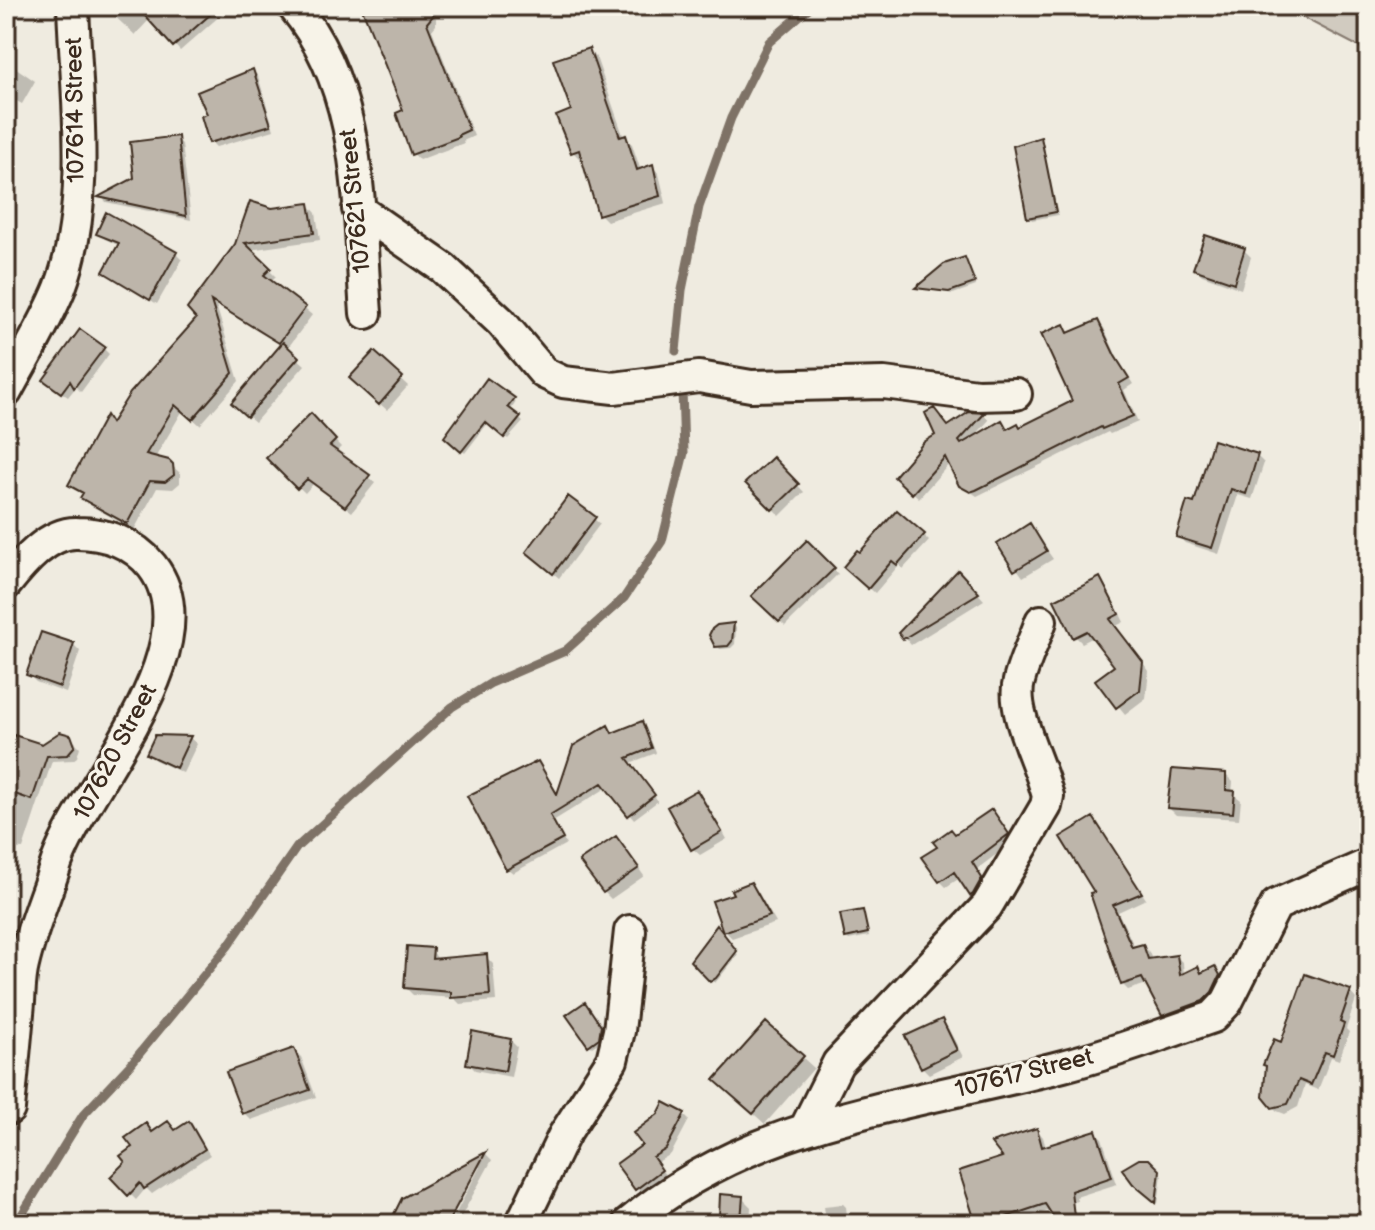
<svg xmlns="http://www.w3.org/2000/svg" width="1375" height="1230" font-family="'Balsamiq Sans',sans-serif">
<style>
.green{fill:#d1cbc0;stroke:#867a6f;stroke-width:2}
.shadow{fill:#0003}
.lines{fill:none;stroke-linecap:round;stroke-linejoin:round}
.stream{stroke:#7e7266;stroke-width:9}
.building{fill:#bdb5aa;stroke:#3b2a1e;stroke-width:2}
.street-casing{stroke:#3b2a1e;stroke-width:36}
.street{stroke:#f7f3e8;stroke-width:30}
.labels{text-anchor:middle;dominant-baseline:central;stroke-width:6;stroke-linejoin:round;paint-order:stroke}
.street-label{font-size:24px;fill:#3b2a1e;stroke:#f7f3e8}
</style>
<rect width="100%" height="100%" fill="#efebe0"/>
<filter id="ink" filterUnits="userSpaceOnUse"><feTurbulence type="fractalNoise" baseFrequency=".0125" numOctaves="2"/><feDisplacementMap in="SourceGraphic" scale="16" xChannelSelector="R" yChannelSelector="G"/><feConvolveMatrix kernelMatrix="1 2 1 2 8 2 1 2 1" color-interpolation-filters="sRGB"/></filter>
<g filter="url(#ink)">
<path class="green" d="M1281,6H1369V52Z"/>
<path class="shadow" d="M118,6H162L135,35L111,13Z
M194,6H231L180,51L156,25Z
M360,6H424L432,13L436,18V25L432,30L474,136L463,141L464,143L419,160L413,153L405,111L368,19Z
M589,51L596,57L624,138L632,144L641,171L653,167L659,174L666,203L607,221L600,214L583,157L580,159L573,152V111Z
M6,61L35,81L22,104L6,95Z
M253,71L258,76L274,130L216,147L211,142Z
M177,139L182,144L191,220L106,202L102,197L136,179Z
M1041,139L1043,142L1058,215L1032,220L1029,217Z
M309,205L316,213L320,240L249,250L276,277L271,282L312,315L287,349L305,365L255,422L241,410L283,346L216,305L239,381L200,425L183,410L155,458L168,462L180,473V483L173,489L157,488L134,530L90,505L83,498L84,495L70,484L112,425L199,319L190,308L272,210Z
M107,215L176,254L182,260L157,304L105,272L120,246L105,239L99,233Z
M1244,250L1251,257L1241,289L1202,275L1195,268Z
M965,259L976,286L953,294L918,288Z
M1098,322L1104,328L1120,364L1133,384L1124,390L1138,422L1110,434L1108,432L977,496L961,485L950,463L919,498L896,477L937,436L969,414L984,415L989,420L973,438L1002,422L1009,431L1021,429L1074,402L1064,326L1071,335Z
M103,348L109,354L81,392L76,387L68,397L52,386Z
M374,354L408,386L387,410L358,385Z
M514,400L516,402L510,411L523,422L508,439L488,423L465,453L446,437Z
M311,416L341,447L336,452L375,483L352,512L314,483L305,493L269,458Z
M1257,456L1264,463L1252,499L1238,495L1219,554L1185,543L1178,536L1195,506Z
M773,459L804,492L780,516L748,483Z
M594,519L600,524L559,578L534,557Z
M1030,526L1053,559L1023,577L999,544Z
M923,535L929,541L903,569L899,565L875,593L851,572Z
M807,542L838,574L785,626L754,596Z
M959,573L984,600L911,645L901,633Z
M1099,579L1106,586L1124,622L1116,626L1149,671L1146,698L1125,714L1098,681L1117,667L1094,637L1082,643L1075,636Z
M733,625L736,628L735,644L731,648L720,649L717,645Z
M73,644L80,651L66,693L36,682L29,675Z
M642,724L646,728L656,753L630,763L658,801L634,819L608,787L553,821L566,844L513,873L508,869L538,764L558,796L608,728L614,734Z
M70,737L80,747L77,757L73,760L52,761L23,849L6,848V766L42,746Z
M156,737L190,738L197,744L183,773L155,760L148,753Z
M1226,775L1233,782L1232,793L1241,800L1239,819L1176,815L1169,808Z
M697,792L704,799L727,839L700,855L693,849Z
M998,818L1014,841L977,869L987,886L977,900L960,878L946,887L940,881L939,847L956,836Z
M1093,819L1146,899L1118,912L1135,948L1143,946L1149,952L1152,960L1177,957L1183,963L1184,975L1197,969L1203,974L1215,968L1225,983L1218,998L1170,1021L1164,1015L1147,984L1128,990L1122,984L1097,893Z
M622,845L644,876L611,899L604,892Z
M751,885L758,892L776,923L732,938L725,931L735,895Z
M862,912L869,936L849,940L846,937Z
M720,930L738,955L715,983L692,961Z
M432,950L438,960L486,957L493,964L496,1001L460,1004L454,998L413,995L406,988Z
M1350,992L1356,999L1346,1029L1349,1032L1339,1060L1331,1057L1318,1090L1305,1085L1298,1107L1285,1114L1277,1111L1270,1104L1282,1045Z
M587,1008L603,1031L601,1041L592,1047L589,1044Z
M941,1021L948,1028L963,1057L929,1074L922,1067Z
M766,1024L814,1068L765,1124L728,1091Z
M510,1040L517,1047L511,1077L475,1070L468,1063Z
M294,1050L301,1057L316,1097L251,1120L244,1113Z
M684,1115L689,1120L671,1154L656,1163L666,1176L641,1193L618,1164Z
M189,1124L210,1155L152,1194L146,1188L136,1200L113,1177L153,1134L176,1132Z
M1037,1130L1043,1137L1046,1148L1095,1132L1102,1138L1117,1184L1076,1197L1077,1201L1009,1224H978L1005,1158Z
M486,1154L492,1160L457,1224H450L480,1167H476L445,1224H391L404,1200Z
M1153,1163L1162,1175L1158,1204L1134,1183Z
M722,1196L742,1198L751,1207L750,1224H720Z
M843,1204L846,1207L848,1224H826L824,1206Z"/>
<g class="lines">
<path class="stream" d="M676,351L682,290L699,207L731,118L769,42L811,6
M16,1224L83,1115L130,1065L228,946L297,847L452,707L491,683L565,651L624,598L662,541L684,453L682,389"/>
</g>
<path class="building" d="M136,6H220L173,47Z
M361,6H441L427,23L469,130L458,135L459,137L411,155L396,113L403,110Z
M589,48L620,137L626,135L637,170L653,164L660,196L598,215L579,150L571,153L556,116L571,110L553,60Z
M253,69L271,125L209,143L201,116L207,114L197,92Z
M178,136L186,216L98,197L134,178L130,142Z
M1041,137L1056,212L1027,218L1013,146Z
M250,201L272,208L309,203L314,233L245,243L271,268L264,275L306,307L279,343L211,301L233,373L192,420L175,405L146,454L169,460L173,464L174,475L165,482L150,481L127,524L80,498L83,493L68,485L106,415L111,423L130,393L196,319L187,309L235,244Z
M106,212L177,252L150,300L103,272L119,243L96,234Z
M1205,235L1245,248L1234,283L1193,269Z
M965,257L975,283L949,292L915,288L944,264Z
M1098,320L1115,356L1129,378L1119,384L1133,416L1102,429L1101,427L976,490L970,492L959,486L945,457L912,494L894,477L924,442L935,435L925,413L934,408L948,426L969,412L985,413L959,441L961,444L1002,420L1007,429L1018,423L1020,427L1072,401L1041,334L1064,324L1068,333Z
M80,329L105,347L74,388L70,381L61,393L43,380Z
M283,342L299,357L247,417L231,403Z
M374,351L403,377L379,405L349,378Z
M487,378L515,398L508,407L521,417L504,438L485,422L461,452L444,437Z
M311,413L336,440L330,446L370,475L345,507L307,479L297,489L266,458Z
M1213,440L1258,454L1246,494L1231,489L1212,548L1176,537L1187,501L1194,503Z
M773,457L799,484L772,510L745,483Z
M568,496L596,517L553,574L526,552Z
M897,510L925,534L897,565L892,561L868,589L843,567L857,550L860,552Z
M1030,523L1047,551L1014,571L997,544Z
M807,540L835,568L779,622L751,596Z
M958,570L979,593L903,639L898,633Z
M1100,577L1119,614L1110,619L1143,662L1140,690L1116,708L1095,680L1114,666L1087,631L1073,638L1054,600Z
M734,623L732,641L728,646L715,647L709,635L712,629L717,625Z
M41,632L74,643L60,687L26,675Z
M642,721L652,748L627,758L655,795L628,816L602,783L550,815L563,839L506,870L467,796L538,761L557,794L573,746L608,725L612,733Z
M60,732L71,735L75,746L67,755L47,756L32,800L6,791V760L14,735L42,744Z
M155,735L191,736L176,768L146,754Z
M1172,769L1226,773V790L1235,791L1233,813L1167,808Z
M697,790L722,832L691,850L667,807Z
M992,809L1009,834L972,862L982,878L973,894L970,896L954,872L939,882L921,857L937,847L933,842L951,829L955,834Z
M1093,817L1142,893L1113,905L1132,947L1143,944L1148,959L1177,955L1180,975L1198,966L1201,973L1215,966L1220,975L1212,992L1203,1001L1162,1016L1142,978L1121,985L1090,893L1094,892L1060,837Z
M616,836L639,868L603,893L579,861Z
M751,882L770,916L723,932L712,901L733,894L731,890Z
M863,910L868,933L845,938L840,914Z
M717,925L737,951L716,978L710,982L690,961Z
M407,946L433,948L432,959L487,954L490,995L451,998V992L404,988Z
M1305,974L1351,990L1340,1022L1344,1024L1333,1055L1325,1052L1311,1085L1299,1080L1288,1104L1272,1108L1263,1097L1266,1066L1263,1065L1274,1039L1281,1042Z
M585,1002L601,1026L599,1038L588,1046L566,1015Z
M942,1019L957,1050L921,1068L905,1036Z
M766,1022L804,1056L753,1114L714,1080Z
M472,1031L511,1039L505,1071L466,1064Z
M294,1048L310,1090L242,1114L226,1072Z
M664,1102L685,1113L666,1149L653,1157L662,1170L635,1190L616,1164L642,1145L633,1133L658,1114Z
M168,1121L175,1130L189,1121L205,1149L144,1189L140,1183L128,1196L110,1177L125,1162L120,1156L132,1147L125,1138L146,1123L152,1132Z
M1037,1128L1042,1147L1096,1130L1112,1177L1071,1191L1075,1224H1058L1045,1204L985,1224H976L959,1171L1002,1157L991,1143Z
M486,1152L447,1224H389L402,1198Z
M1139,1159H1149L1160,1170L1156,1203L1133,1184L1122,1169Z
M720,1194L743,1196L741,1220L719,1218Z"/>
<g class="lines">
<g class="street-casing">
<path id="street" d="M293,6C364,91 358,209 366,313
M358,209L443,268L501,322L544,373L563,382L614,388L699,377L751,386L884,383L977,395L1016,394
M6,392C24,358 46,323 60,288C92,203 76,95 73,6
M6,584C22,564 48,532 77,533C105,533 134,543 152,566C214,645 85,784 57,861C46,895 31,930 23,965C19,980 20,997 18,1013C15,1045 12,1077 9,1109
M805,1129L838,1063L987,906L1046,806L1048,796L1045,786C1037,757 1011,710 1019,681C1024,661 1034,641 1041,621
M521,1224L564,1135L612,1060L619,1031L630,931
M628,1224C752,1118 912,1106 1063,1066C1114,1053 1163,1034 1213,1017L1227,1002L1276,905L1369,864"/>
</g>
<use href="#street" class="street"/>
</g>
</g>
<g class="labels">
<g class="street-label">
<text transform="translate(75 110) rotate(-91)">107614 Street</text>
<text transform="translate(355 201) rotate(-96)">107621 Street</text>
<text transform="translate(115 752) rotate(-62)">107620 Street</text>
<text transform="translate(1024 1073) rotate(-14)">107617 Street</text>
</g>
</g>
<rect width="1375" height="1230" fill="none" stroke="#f7f3e8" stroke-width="32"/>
<rect x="16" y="16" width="1343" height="1198" fill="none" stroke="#3b2a1e" stroke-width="3" filter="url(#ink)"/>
</svg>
